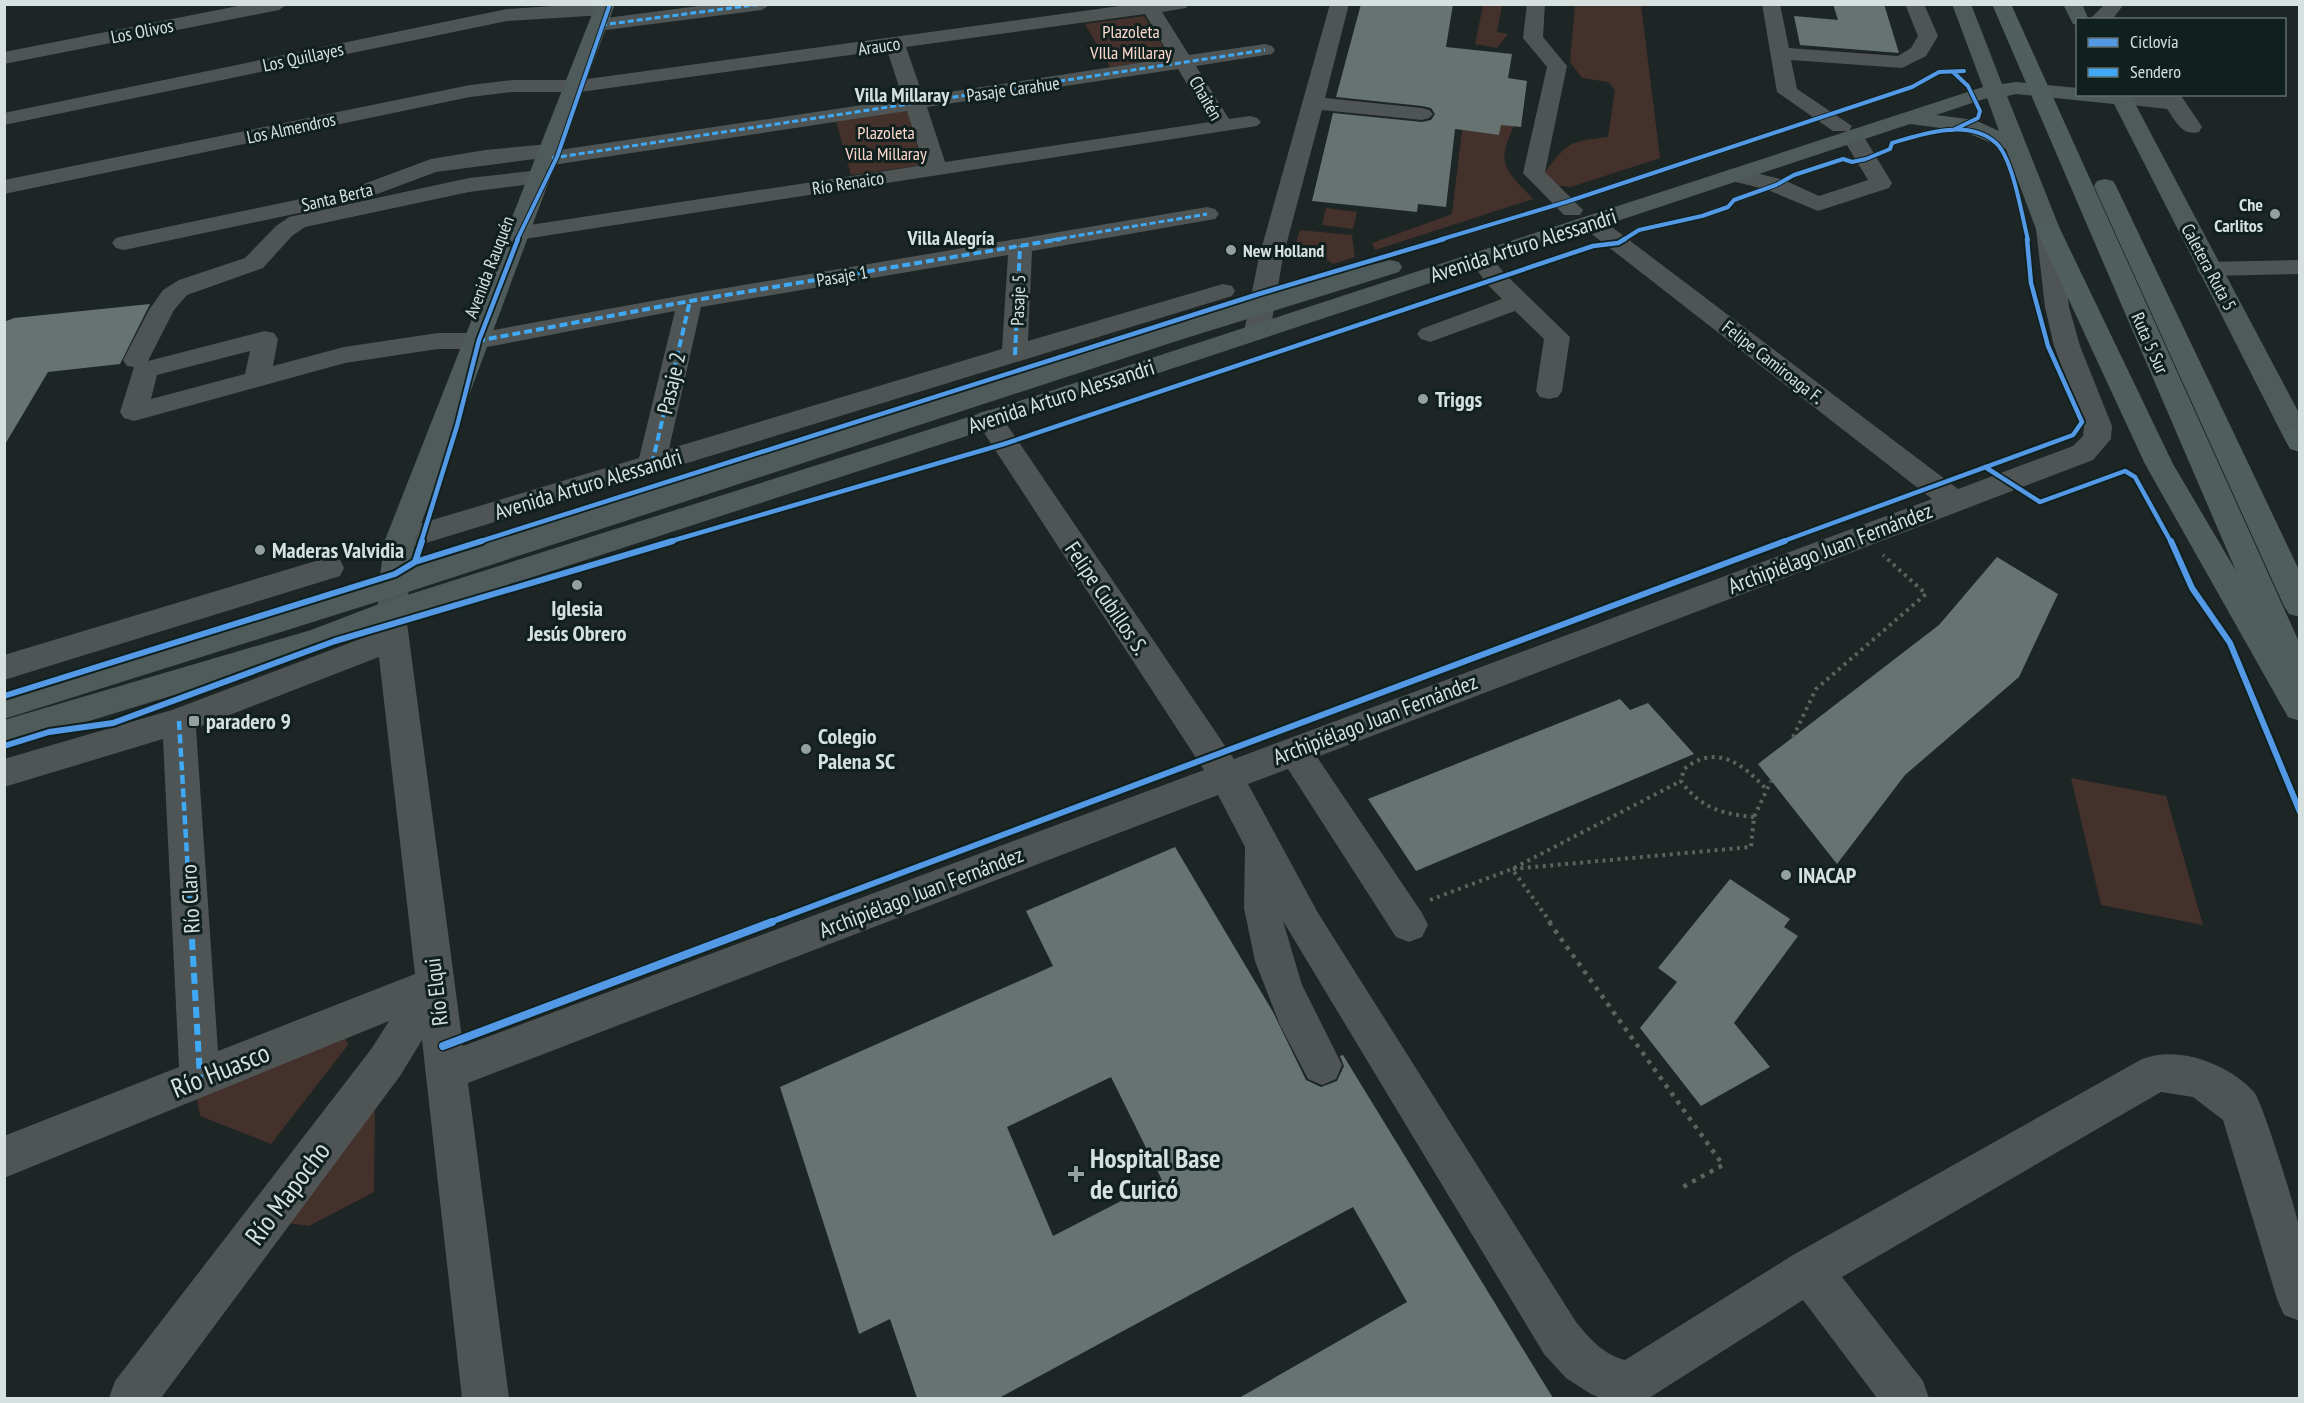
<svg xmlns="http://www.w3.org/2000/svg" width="2304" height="1403" font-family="'PT Sans Narrow',sans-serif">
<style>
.green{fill:#44312b}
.building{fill:#667371;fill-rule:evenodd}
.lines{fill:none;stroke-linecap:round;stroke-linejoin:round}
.path-far1{stroke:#5b6260;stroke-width:4;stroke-dasharray:3 4.5;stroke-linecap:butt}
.path{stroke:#5b6260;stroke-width:4.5;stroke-dasharray:4 6;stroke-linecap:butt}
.minor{fill:#4e5554;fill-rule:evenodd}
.major{fill:#4f5b5a;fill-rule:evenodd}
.highway{fill:#505f5e;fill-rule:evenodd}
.quiet-far3{stroke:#3fa9f5;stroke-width:3;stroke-dasharray:6 3;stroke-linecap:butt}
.quiet-far2{stroke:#3fa9f5;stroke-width:4;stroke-dasharray:8 4;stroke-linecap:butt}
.quiet-far1{stroke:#3fa9f5;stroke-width:4.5;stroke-dasharray:9 4.5;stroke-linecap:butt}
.quiet{stroke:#3fa9f5;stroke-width:6;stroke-dasharray:11 6;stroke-linecap:butt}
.cycleway-far3-casing{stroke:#0f201f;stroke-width:6}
.cycleway-far2-casing{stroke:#0f201f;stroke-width:8}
.cycleway-far1-casing{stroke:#0f201f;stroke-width:10}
.cycleway-casing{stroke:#0f201f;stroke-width:11}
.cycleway-far3{stroke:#5399e6;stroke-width:4}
.cycleway-far2{stroke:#5399e6;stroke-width:4.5}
.cycleway-far1{stroke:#5399e6;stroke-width:6}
.cycleway{stroke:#5399e6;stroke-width:8}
.poi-dot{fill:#95a09e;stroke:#0f201f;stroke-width:2}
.labels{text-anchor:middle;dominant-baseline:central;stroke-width:6;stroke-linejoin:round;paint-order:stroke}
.far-street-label{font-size:18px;fill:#d6e1df;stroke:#0f201f}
.far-park-label{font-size:18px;fill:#fed8cc;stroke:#0f201f}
.far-poi-label{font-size:18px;font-weight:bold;fill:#d6e1df;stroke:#0f201f;text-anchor:end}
.far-neighbourhood-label{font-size:20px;font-weight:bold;fill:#d6e1df;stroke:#0f201f}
.street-label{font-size:22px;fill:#d6e1df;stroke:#0f201f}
.poi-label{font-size:22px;font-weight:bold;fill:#d6e1df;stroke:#0f201f;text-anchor:start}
.near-street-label{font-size:27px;fill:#d6e1df;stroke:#0f201f}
.near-poi-label{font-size:27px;font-weight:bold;fill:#d6e1df;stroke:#0f201f;text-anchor:start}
</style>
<rect width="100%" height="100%" fill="#1d2625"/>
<path class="green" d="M1483,5H1502L1497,32L1508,34L1497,48L1475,44Z
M1575,5H1641L1660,158L1571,187L1559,186L1544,173C1570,140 1569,142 1608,137L1615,90L1608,82L1582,78L1570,62Z
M1144,16L1171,59L1110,67L1085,24Z
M907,110L923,165L851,175L836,121Z
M1501,125L1514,126C1495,166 1506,170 1533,199L1375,250L1372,243L1452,214L1462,130L1499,135Z
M1326,208L1357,212L1353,229L1322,225Z
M1300,230L1352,235L1355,257L1333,264L1314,250L1292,255Z
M2071,778L2166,796L2203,925L2101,905Z
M343,1030L348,1045L271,1144L200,1116L195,1088Z
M375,1102L374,1192L309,1226L273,1221Z"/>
<path class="building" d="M1361,4H1453L1446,47L1512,54L1508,78L1527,81L1521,127L1501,125L1499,135L1455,129L1446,207L1418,204L1417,212L1312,201L1333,113L1422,122L1431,120L1435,114L1431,108L1422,106L1336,97Z
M1833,4H1884L1899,53L1800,45L1794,16L1838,20Z
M150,304L120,364L48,372L4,446V322L14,318Z
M1997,557L2058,594L2019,677L1905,775L1837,864L1758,764L1939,625Z
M1620,699L1630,710L1648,703L1694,754L1416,871L1368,799Z
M1175,847L1273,1012L1306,1080L1321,1087L1337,1081L1344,1066L1340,1056L1343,1055L1553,1398H1239L1407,1302L1353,1207L999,1398H917L890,1319L859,1334L780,1087L1053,966L1026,911ZM1111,1077L1162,1180L1053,1236L1007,1127Z
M1730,879L1790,919L1784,927L1798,936L1734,1023L1770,1067L1701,1106L1640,1028L1677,982L1658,968Z"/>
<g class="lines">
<path class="path-far1" d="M1793,737L1816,689L1926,594L1883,555
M1754,817C1722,814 1700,808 1681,781L1684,769C1717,743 1743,764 1767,790
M1430,900L1512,869L1681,781
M1551,923L1512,869L1751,847L1754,817L1771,781"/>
<path class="path" d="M1549,922L1723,1165L1681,1188"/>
<path class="minor" d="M248,4H288L279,10L4,64V52Z
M585,4H609L613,9L604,15L507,21L4,125V113L507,9Z
M714,4H771L762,10L598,31L588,25L598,19Z
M1134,4H1188L1186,8L1162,12L1189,55L1265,44L1272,46L1275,50L1272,54L1196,66L1229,119L1250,116L1257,118L1261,122L1257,126L518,240L510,238L506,233L510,228L924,165L907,111L546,166L538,164L535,159L436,172L369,197L361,195L358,190L361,185L431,159L485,150L549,144L557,146L559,150L903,99L887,50L580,92H513L470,97L4,194V180L470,85L513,80H580ZM1145,14L1171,58L923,96L906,47ZM1178,69L1210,122L945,162L927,107Z
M1330,4H1349L1325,98L1422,108L1429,110L1433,114L1429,118L1422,120L1322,110L1283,257L1270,332L1266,337L1257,340L1248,337L1244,332L1259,257Z
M1527,4H1545L1543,37L1567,66L1545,172L1583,210L1580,215H1564L1523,173L1547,67L1523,38Z
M1762,4H1780L1789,48L1898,56L1911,48L1918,36L1905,4H1924L1938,36L1926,56L1902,68L1791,60L1797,89L1852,126L1849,131H1833L1777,92Z
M2105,4H2124L2112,20H2089Z
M2114,94H2180L2202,127L2199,132C2181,136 2176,121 2167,109L2114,103L2111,99Z
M1853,131L1861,132L1864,137L1892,183L1889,188L1818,211L1768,190L1728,180L1725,175L1728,170L1736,168L1784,180L1819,196L1868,180L1842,137L1845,132Z
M540,170L548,172L551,177L548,182L469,192L305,227L292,236L263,268L187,295L174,310L148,361L265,331L274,333L278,339L273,366L344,347L438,333H477L690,294L1207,207L1215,209L1219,214L1215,219L1032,251L1028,341L1223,284L1232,286L1235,291L1232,296L400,551L389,547L385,540L389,533L639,458L675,311L477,349H438L345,363L134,421L124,418L120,412L134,367L127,366L123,360L149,310L163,290L179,280L245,258L276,226L289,217L469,178ZM1008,255L1002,349L669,449L701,307ZM250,351L245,374L151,399L157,375Z
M310,197L318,199L321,204L318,209L124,250L116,248L112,243L116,238L124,236Z
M1592,216L1600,218L1958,489L2073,446L2083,436L2084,426L2054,346L2045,307L2036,229L2040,224H2056L2060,229L2069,307L2080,346L2112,426L2111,439L2093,460L1317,757L1422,913L1428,925L1422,937L1409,942L1396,937L1288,769L1248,784L1318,913L1576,1322C1589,1338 1604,1355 1625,1360L1793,1255L2142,1059C2177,1045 2228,1063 2254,1092C2262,1101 2295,1207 2299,1226C2304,1248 2300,1296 2300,1321L2284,1315L2277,1299L2223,1120L2193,1097L2161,1092L1842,1277L1923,1381L1929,1398H1877L1803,1300L1649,1398H1601L1591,1394L1566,1378L1544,1354L1283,921L1302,985L1342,1065L1336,1079L1322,1085L1308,1079L1280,1025L1255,961L1244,908L1245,847L1218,795L468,1083L509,1398H462L422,1040L400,1076L161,1398H109L115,1381L372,1048L389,1021L4,1178V1136L179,1067L163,739L4,787V759L172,710L376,633L379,585L383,577L394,574L405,577L409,585L407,623L463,1046L1204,770L975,419L979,413L989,410L999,413L1234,759L1932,499L1584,228L1580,223L1584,218ZM379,657L415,974L218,1051L196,728Z
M1481,252L1489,254L1505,274L1570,337L1562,391L1558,397L1549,399L1540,397L1536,391L1544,339L1515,311L1430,342L1421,339L1417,334L1421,329L1502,299L1487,284L1469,259L1473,254Z
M2300,260V274L2209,276L2200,274L2197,269L2200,264L2209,262Z
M329,557L340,560L344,568L340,576L4,680V655Z"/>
<path class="major" d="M596,4H615L415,540L412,566L1332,275L1390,260L1399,262L1402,267L1399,272L1183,339L405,593L4,719V693L380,576L385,540Z
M1952,4H1971L2002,84L2016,82L2078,88V94H2130L2300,415V444L2287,442L2283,436L2114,104L2016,94L2007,96L2060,229L2056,234H2040L2036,229L2006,149L1963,131L1910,124L1056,407L401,620L331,647L4,747V720L311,630L379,604L1038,395L1983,87ZM1987,98L1999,131L1975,120L1936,115Z
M2063,4H2082L2089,20H2078V25L2073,24Z"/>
<path class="highway" d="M1992,4H2011L2300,644V721L2288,717L2145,464L2036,229L2040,224H2056L2060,229L2173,464L2236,571Z
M2105,179L2113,181L2116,186L2300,572V617L2289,614L2284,606L2094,186L2097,181Z
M2297,427L2300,428V452L2290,449L2283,436L2287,430Z"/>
<path class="quiet-far3" d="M601,25L762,4
M552,158L1265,50
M1052,240L1207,214"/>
<path class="quiet-far2" d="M477,341L690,301L1061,239
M1015,355L1020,246
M652,464L690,301"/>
<path class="quiet-far1" d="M179,721L191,923"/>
<path class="quiet" d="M191,922L200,1078"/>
<g class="cycleway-far3-casing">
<path id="cycleway-far3" d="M1953,72L1968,86L1980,111L1978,118L1953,130
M517,240L557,157L610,4
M1439,240L1566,202L1912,87L1939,72L1964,71
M1623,240L1639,230L1702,216L1728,207L1734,200L1776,185L1794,175L1843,159L1852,162L1866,159L1890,149L1892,143C1922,134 1968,118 1996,143C2013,158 2022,217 2028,240"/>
</g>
<g class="cycleway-far2-casing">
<path id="cycleway-far2" d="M1985,467L2040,502L2125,471L2135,477L2171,542
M421,542L457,426L479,340L518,239
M478,542L1262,293L1444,239
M668,542L1004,444L1593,246L1618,243L1625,239
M1781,542L2073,435L2082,422L2048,346L2031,283L2027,239"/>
</g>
<g class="cycleway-far1-casing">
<path id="cycleway-far1" d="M2171,541L2192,588L2230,643L2300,812
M415,562L422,541
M4,696L395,574L415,562L482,541
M4,746L49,732L113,723L335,641L673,541
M768,923L1785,541"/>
</g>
<g class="cycleway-casing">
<path id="cycleway" d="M443,1046L772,922"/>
</g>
<use href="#cycleway-far3" class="cycleway-far3"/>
<use href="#cycleway-far2" class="cycleway-far2"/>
<use href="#cycleway-far1" class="cycleway-far1"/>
<use href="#cycleway" class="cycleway"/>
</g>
<g class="poi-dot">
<circle cx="2275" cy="214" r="6"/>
<circle cx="1231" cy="250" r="6"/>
<circle cx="1423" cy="399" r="6"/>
<circle cx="260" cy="550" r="6"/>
<circle cx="577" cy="585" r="6"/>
<rect x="188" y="715" width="12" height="12" rx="3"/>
<circle cx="806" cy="749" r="6"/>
<circle cx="1786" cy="875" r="6"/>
<path d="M1073 1165h6v6h6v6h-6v6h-6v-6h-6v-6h6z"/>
</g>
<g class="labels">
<g class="far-street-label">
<text transform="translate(142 31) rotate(-11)">Los Olivos</text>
<text transform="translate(879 46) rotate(-8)">Arauco</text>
<text transform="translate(303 57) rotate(-12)">Los Quillayes</text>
<text transform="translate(1013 89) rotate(-8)">Pasaje Carahue</text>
<text transform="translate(1206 98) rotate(60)">Chaitén</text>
<text transform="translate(291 128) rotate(-12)">Los Almendros</text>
<text transform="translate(848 183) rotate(-9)">Río Renaico</text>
<text transform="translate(337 197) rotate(-13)">Santa Berta</text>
<text transform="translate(489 267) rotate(-69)">Avenida Rauquén</text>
<text transform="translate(2209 267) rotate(62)">Caletera Ruta 5</text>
<text transform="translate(842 276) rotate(-10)">Pasaje 1</text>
<text transform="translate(1018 300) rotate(-88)">Pasaje 5</text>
<text transform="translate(2150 343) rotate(66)">Ruta 5 Sur</text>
<text transform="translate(1773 362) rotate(38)">Felipe Camiroaga F.</text>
</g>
<g class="far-park-label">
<text x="1131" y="31">Plazoleta<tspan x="1131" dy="21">VIlla Millaray</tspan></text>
<text x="886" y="132">Plazoleta<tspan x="886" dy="21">Villa Millaray</tspan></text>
</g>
<g class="far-poi-label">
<text x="2263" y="204">Che<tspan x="2263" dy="21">Carlitos</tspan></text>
<text x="1243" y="250" text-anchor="start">New Holland</text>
</g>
<g class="far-neighbourhood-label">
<text x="902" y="95">Villa Millaray</text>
<text x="951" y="238">Villa Alegría</text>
</g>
<g class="street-label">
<text transform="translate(1523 245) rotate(-18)">Avenida Arturo Alessandri</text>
<text transform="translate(671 383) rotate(-77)">Pasaje 2</text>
<text transform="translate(1061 396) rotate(-18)">Avenida Arturo Alessandri</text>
<text transform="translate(588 484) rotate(-17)">Avenida Arturo Alessandri</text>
<text transform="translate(1830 548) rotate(-21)">Archipiélago Juan Fernández</text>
<text transform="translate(1107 598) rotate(56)">Felipe Cubillos S.</text>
<text transform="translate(1375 719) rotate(-21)">Archipiélago Juan Fernández</text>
<text transform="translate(921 892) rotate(-21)">Archipiélago Juan Fernández</text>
<text transform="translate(190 899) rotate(-93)">Río Claro</text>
<text transform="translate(436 992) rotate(-97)">Río Elqui</text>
</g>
<g class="poi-label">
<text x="1435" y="399">Triggs</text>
<text x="272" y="550">Maderas Valvidia</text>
<text x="577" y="608" text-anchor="middle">Iglesia<tspan x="577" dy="25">Jesús Obrero</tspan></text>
<text x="206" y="721">paradero 9</text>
<text x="818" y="736">Colegio<tspan x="818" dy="25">Palena SC</tspan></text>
<text x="1798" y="875">INACAP</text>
</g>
<g class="near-street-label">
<text transform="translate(220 1070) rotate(-22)">Río Huasco</text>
<text transform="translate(287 1193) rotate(-53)">Río Mapocho</text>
</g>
<g class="near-poi-label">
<text x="1090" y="1158">Hospital Base<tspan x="1090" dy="31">de Curicó</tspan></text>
</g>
</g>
<rect width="2304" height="1403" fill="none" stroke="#d6e1df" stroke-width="12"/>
<rect x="2076" y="18" width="210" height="78" fill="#0f201f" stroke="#5f6d6c" stroke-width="1.5"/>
<rect x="2088" y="38" width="30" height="9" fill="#5399e6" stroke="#5f6d6c" stroke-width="1.5"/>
<text x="2130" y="48" font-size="18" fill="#d6e1df">Ciclovía</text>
<rect x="2088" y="68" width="30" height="9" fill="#3fa9f5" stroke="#5f6d6c" stroke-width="1.5"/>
<text x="2130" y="78" font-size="18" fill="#d6e1df">Sendero</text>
</svg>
